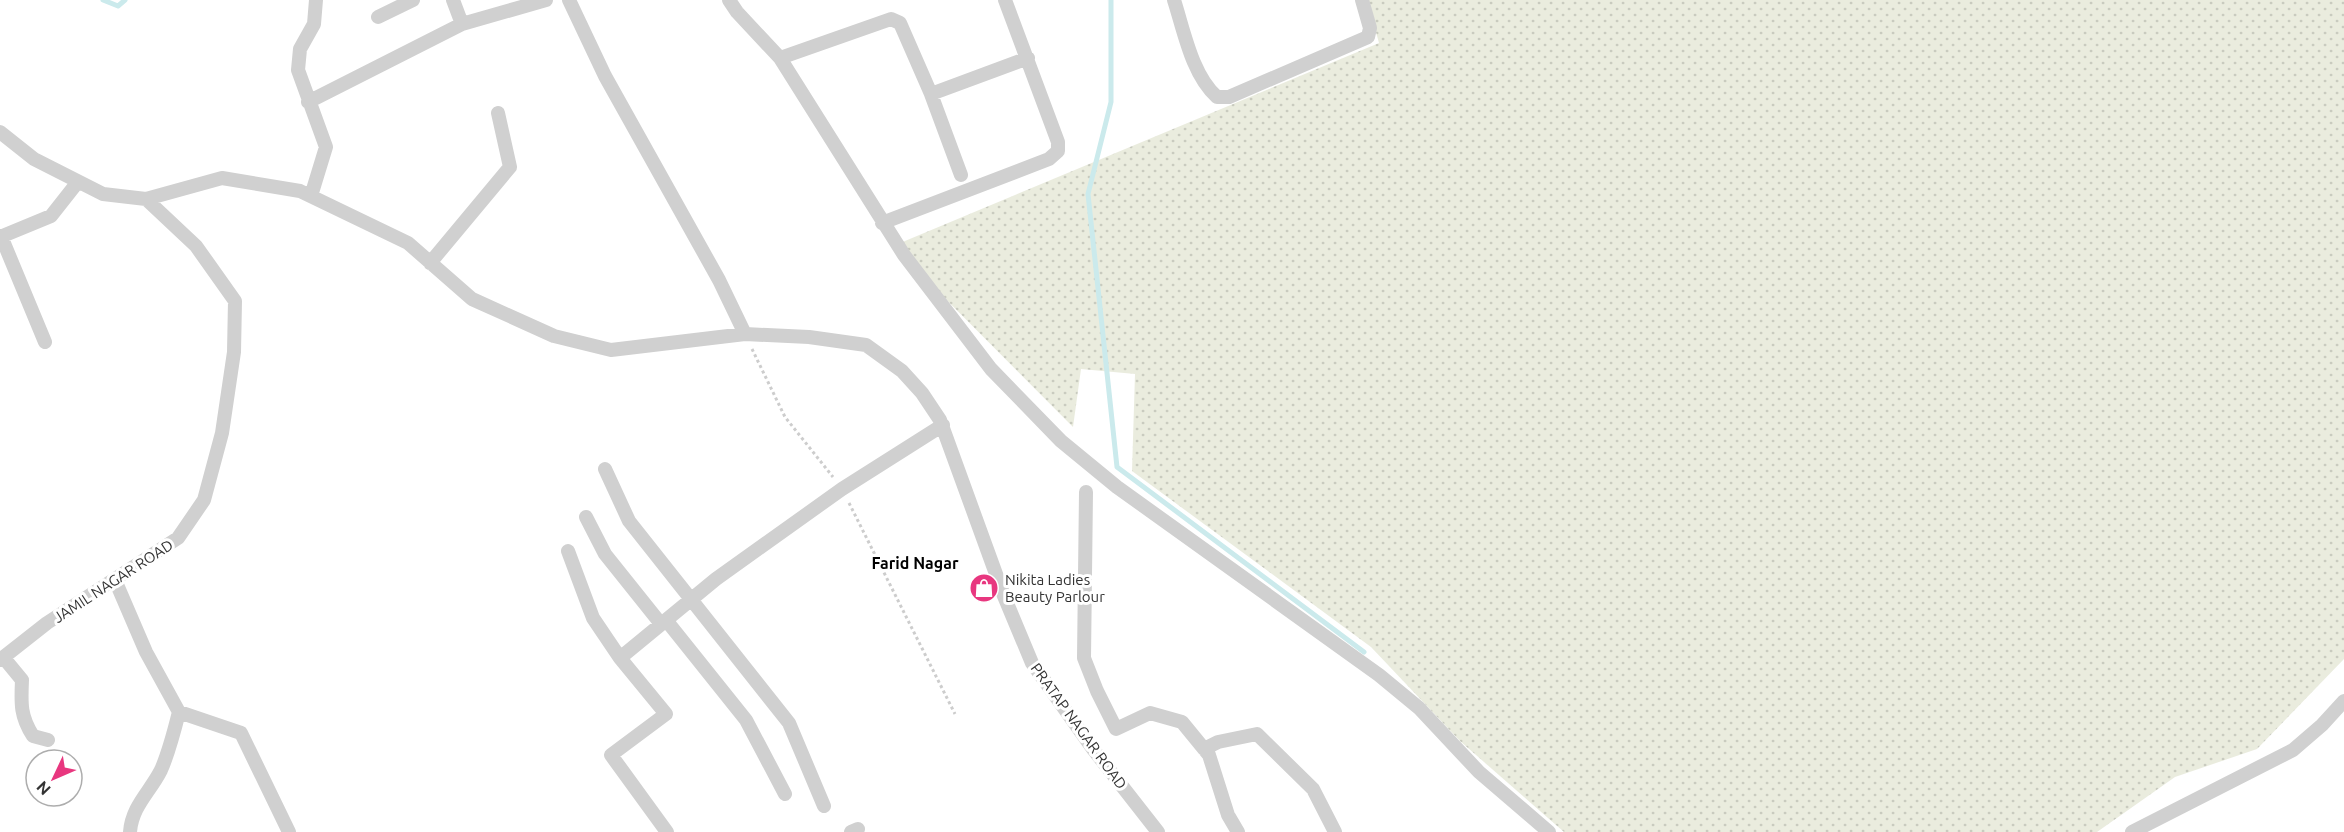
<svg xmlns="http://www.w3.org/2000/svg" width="2344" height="832" font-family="Ubuntu,sans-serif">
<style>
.grass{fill:url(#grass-dots)}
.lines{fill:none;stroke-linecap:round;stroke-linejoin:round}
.stream{stroke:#cbeaec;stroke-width:5}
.path{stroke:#cdcdcd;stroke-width:3;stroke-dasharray:3 3;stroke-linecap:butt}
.minor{stroke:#d0d0d0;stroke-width:14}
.labels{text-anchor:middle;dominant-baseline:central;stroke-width:6;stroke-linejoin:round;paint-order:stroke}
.poi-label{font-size:15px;fill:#333;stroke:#fff;text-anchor:start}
.street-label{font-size:15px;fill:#333;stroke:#fff}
.neighbourhood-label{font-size:16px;font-weight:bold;fill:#000;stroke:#fff}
</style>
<defs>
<pattern id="grass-dots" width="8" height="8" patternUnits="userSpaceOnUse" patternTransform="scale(1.5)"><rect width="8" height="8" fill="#eaecde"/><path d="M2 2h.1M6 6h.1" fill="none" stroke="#c9cbbf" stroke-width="1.8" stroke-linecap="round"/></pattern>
</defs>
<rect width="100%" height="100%" fill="#fff"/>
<path class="grass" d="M1367,0H2344V659L2257,749L2175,777L2097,832H1564L1460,741L1371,647L1132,471L1135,374L1081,369L1073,427L893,246L1379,43Z"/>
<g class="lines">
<path class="stream" d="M103,0L118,6L125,0
M1111,0V102L1088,194L1117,467L1364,652"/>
<path class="path" d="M752,349L785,417L833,477
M849,503L955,714"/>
<path class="minor" d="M453,0L462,24
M569,0L605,76L719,280L745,334
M729,0L737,12L780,58L904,255L991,369L1061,441L1117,487L1379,675L1419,708L1479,772L1549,832
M1174,0C1184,31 1192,75 1217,97H1229L1368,37L1370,28L1362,0
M378,17L413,0
M780,58L891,19L900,23L931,94L961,175
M931,94L1028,58
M308,102L462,24L546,0
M0,132L34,159L103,194L146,199L222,178L300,191L408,243L472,299L554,336L611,350L745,334L809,337L866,345L902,371L922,393L940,420L1004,596L1032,663L1093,749L1158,832
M311,196L326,147L298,70L300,49L314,24L316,0
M882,223L1049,159L1058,151V142L1005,0
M1,236L45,342
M0,237L51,216L77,183
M430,263L510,167L498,113
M605,469L629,521L789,723L824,806
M1086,492L1084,658L1097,691L1116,729L1150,713L1182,722L1209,755L1228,815L1238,832
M586,517L605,554L661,624
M568,551L593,618L620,658
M115,580L146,652L179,712C174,732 169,752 161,770C150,792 132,806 130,832
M666,620L746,720L785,794
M3,657L22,680C21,703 20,716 33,736L48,740
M0,660L47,623L178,538L204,500L222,433L234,352L235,301L196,246L146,199
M179,712L241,733L289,832
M1204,749L1218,742L1257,734L1313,789L1335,832
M667,832L611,755L666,714L620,658L716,579L842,489L943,425
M851,832L858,829
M2132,832L2293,750L2322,725L2344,701"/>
</g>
<defs>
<g id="shop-disc" transform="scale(1.5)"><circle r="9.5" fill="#e8377f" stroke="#fff"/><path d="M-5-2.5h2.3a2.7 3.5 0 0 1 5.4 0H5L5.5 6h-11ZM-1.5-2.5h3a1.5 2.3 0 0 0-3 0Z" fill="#fff"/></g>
</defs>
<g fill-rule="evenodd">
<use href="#shop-disc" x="984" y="588"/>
</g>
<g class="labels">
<g class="poi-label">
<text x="1005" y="579">Nikita Ladies<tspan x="1005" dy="17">Beauty Parlour</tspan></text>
</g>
<g class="street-label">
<text transform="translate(113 581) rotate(-33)">JAMIL NAGAR ROAD</text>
<text transform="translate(1079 726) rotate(54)">PRATAP NAGAR ROAD</text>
</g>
<g class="neighbourhood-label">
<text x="915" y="563">Farid Nagar</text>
</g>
</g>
<g transform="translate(54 778) rotate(226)"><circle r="28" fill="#ffffff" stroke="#adadad" stroke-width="1.5"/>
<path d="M0-4.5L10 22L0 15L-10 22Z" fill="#e8377f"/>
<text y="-9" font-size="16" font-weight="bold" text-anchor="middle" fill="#333333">N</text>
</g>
</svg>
